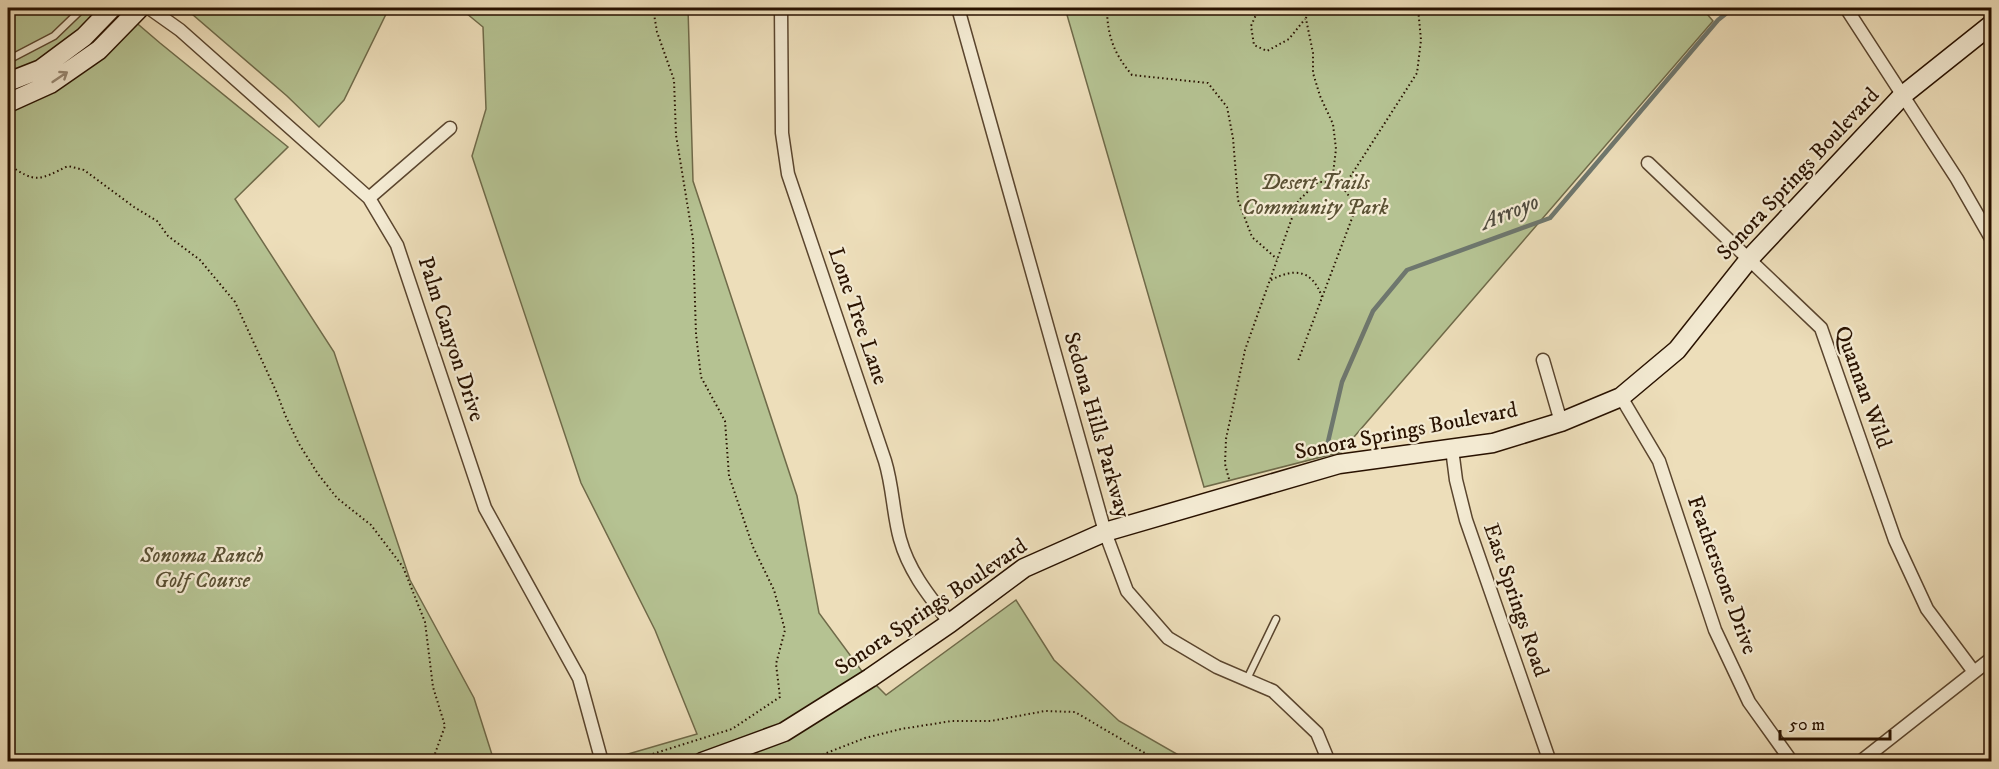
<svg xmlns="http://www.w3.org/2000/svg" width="1999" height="769" font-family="'IM FELL DW Pica',serif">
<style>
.green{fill:#b5c292;stroke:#6f6a49;stroke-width:1.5}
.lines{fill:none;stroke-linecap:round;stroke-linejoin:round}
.stream{stroke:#6e776e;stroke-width:4.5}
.lane-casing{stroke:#5a452e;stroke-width:9}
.street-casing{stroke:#5a452e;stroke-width:15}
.secondary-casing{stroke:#291200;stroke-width:21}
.path{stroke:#291200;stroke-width:2;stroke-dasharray:1.5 3;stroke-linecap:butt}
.lane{stroke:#f3ead2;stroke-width:6}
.street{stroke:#f3ead2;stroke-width:12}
.secondary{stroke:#f3ead2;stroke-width:18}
.oneway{stroke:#988974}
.labels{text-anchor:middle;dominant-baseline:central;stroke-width:4.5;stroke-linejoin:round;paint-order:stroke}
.street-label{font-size:22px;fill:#291200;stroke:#f3ead2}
.park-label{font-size:22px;font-style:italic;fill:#5a5033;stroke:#f3ead2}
.water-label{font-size:24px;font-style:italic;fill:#514d40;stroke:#f3ead2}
</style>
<rect width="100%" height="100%" fill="#eddeba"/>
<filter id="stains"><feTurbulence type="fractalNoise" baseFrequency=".00333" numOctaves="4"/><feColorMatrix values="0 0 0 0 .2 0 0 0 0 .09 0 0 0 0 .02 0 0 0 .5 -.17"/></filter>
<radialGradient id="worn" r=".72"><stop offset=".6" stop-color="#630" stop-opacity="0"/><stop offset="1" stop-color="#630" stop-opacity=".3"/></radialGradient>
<path class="green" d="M8,8H119L160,43L288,147L235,199L334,352L410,580L474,698L494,761H8Z
M185,8H389L344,100L319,127L287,96Z
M460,8H688L693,181L797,496L819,613L861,670L886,695L1016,600L1054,660L1119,721L1189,761H604L697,734L655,630L581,483L472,156L486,109L483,27Z
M1065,8H1702L1713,21L1341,452L1204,487Z"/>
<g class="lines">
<path class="stream" d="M1327,446L1342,382L1373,311L1407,270L1550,218L1718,20L1733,8"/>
<g class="lane-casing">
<path id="lane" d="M8,9L12,8
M8,60L54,36L83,8
M1247,679L1276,619"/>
</g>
<g class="street-casing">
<path id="street" d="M149,8L180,30L369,198L397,245L485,508L579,678L602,762
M781,8L782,133L788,174L885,461C893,487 893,514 900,539C909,572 930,597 950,623
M958,8L1105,532L1127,591L1168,638L1217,667L1273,691L1317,733L1329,762
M1846,8L1957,179L1992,240
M1648,163L1821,328L1895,540L1927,609L1974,672
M369,198L450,128
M1543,360L1561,422
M1621,397L1659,461L1715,630L1749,702L1792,762
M1452,449L1456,480L1466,520L1550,762
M1860,762L1992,658"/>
</g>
<g class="secondary-casing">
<path id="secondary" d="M8,82L41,69L84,37L112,8
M8,103L50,84L99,50L140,8
M702,762L784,732L870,678L950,623L1024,568L1105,532L1339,464L1493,443L1561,422L1621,397L1677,350L1750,258L1903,95L1992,24"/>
</g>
<path class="path" d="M1107,8C1107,35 1114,54 1132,75L1208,83L1227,107L1233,138L1238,200L1252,237L1277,259
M1259,8L1251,26L1254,45L1267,51L1289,39L1305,19
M1307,8L1306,19L1313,53V73L1320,96L1333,124L1336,149L1332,182
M8,164C36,184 39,180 68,166L84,170L134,207L157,221L168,236L200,260L235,302L276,391L286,417L299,444L318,474L337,498L371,525L403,567L425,622L433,687L445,726L432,762
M1343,188L1417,73L1421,40L1418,8
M1271,280C1294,268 1312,269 1322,297
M1229,479L1225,464L1226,439L1245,350L1298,201L1318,182C1341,182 1350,190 1354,213L1298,361
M627,762L732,729L780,697L776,664L785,630L774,590L753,547L729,476L725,421L701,377L696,334L693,239L676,135L674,80L657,32L653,8
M817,762L824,754L865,738L901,729L952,721H991L1045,711L1075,712L1160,762"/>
<use href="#lane" class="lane"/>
<use href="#street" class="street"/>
<use href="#secondary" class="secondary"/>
</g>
<defs><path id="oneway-shaft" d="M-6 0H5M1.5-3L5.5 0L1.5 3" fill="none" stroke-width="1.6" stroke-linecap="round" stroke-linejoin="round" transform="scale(1.5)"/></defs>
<use class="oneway" href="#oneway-shaft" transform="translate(60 77) rotate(-34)"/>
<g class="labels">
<g class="street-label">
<text transform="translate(1798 174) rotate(-47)">Sonora Springs Boulevard</text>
<text transform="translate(858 316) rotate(71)">Lone Tree Lane</text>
<text transform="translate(451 339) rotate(72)">Palm Canyon Drive</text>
<text transform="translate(1863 387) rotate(70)">Quannan Wild</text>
<text transform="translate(1097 425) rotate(74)">Sedona Hills Parkway</text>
<text transform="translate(1406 431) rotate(-11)">Sonora Springs Boulevard</text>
<text transform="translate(1722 575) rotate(70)">Featherstone Drive</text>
<text transform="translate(1516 600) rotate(71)">East Springs Road</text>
<text transform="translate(931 607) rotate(-34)">Sonora Springs Boulevard</text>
</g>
<g class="park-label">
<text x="1315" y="182">Desert Trails<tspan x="1315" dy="25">Community Park</tspan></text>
<text x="202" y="555">Sonoma Ranch<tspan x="202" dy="25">Golf Course</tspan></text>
</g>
<g class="water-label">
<text transform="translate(1510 212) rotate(-22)">Arroyo</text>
</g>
</g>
<rect width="1999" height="769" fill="none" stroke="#eddeba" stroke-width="30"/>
<rect x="9" y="9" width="1981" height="751" fill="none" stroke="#291200" stroke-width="3"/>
<rect x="15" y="15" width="1969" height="739" fill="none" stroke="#291200" stroke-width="1.5"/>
<path d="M1780 730v9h110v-9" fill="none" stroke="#291200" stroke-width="3"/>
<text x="1789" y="730" font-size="18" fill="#291200" stroke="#f3ead2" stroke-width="4.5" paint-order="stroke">50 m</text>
<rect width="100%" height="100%" filter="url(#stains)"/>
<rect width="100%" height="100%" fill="url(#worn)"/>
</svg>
